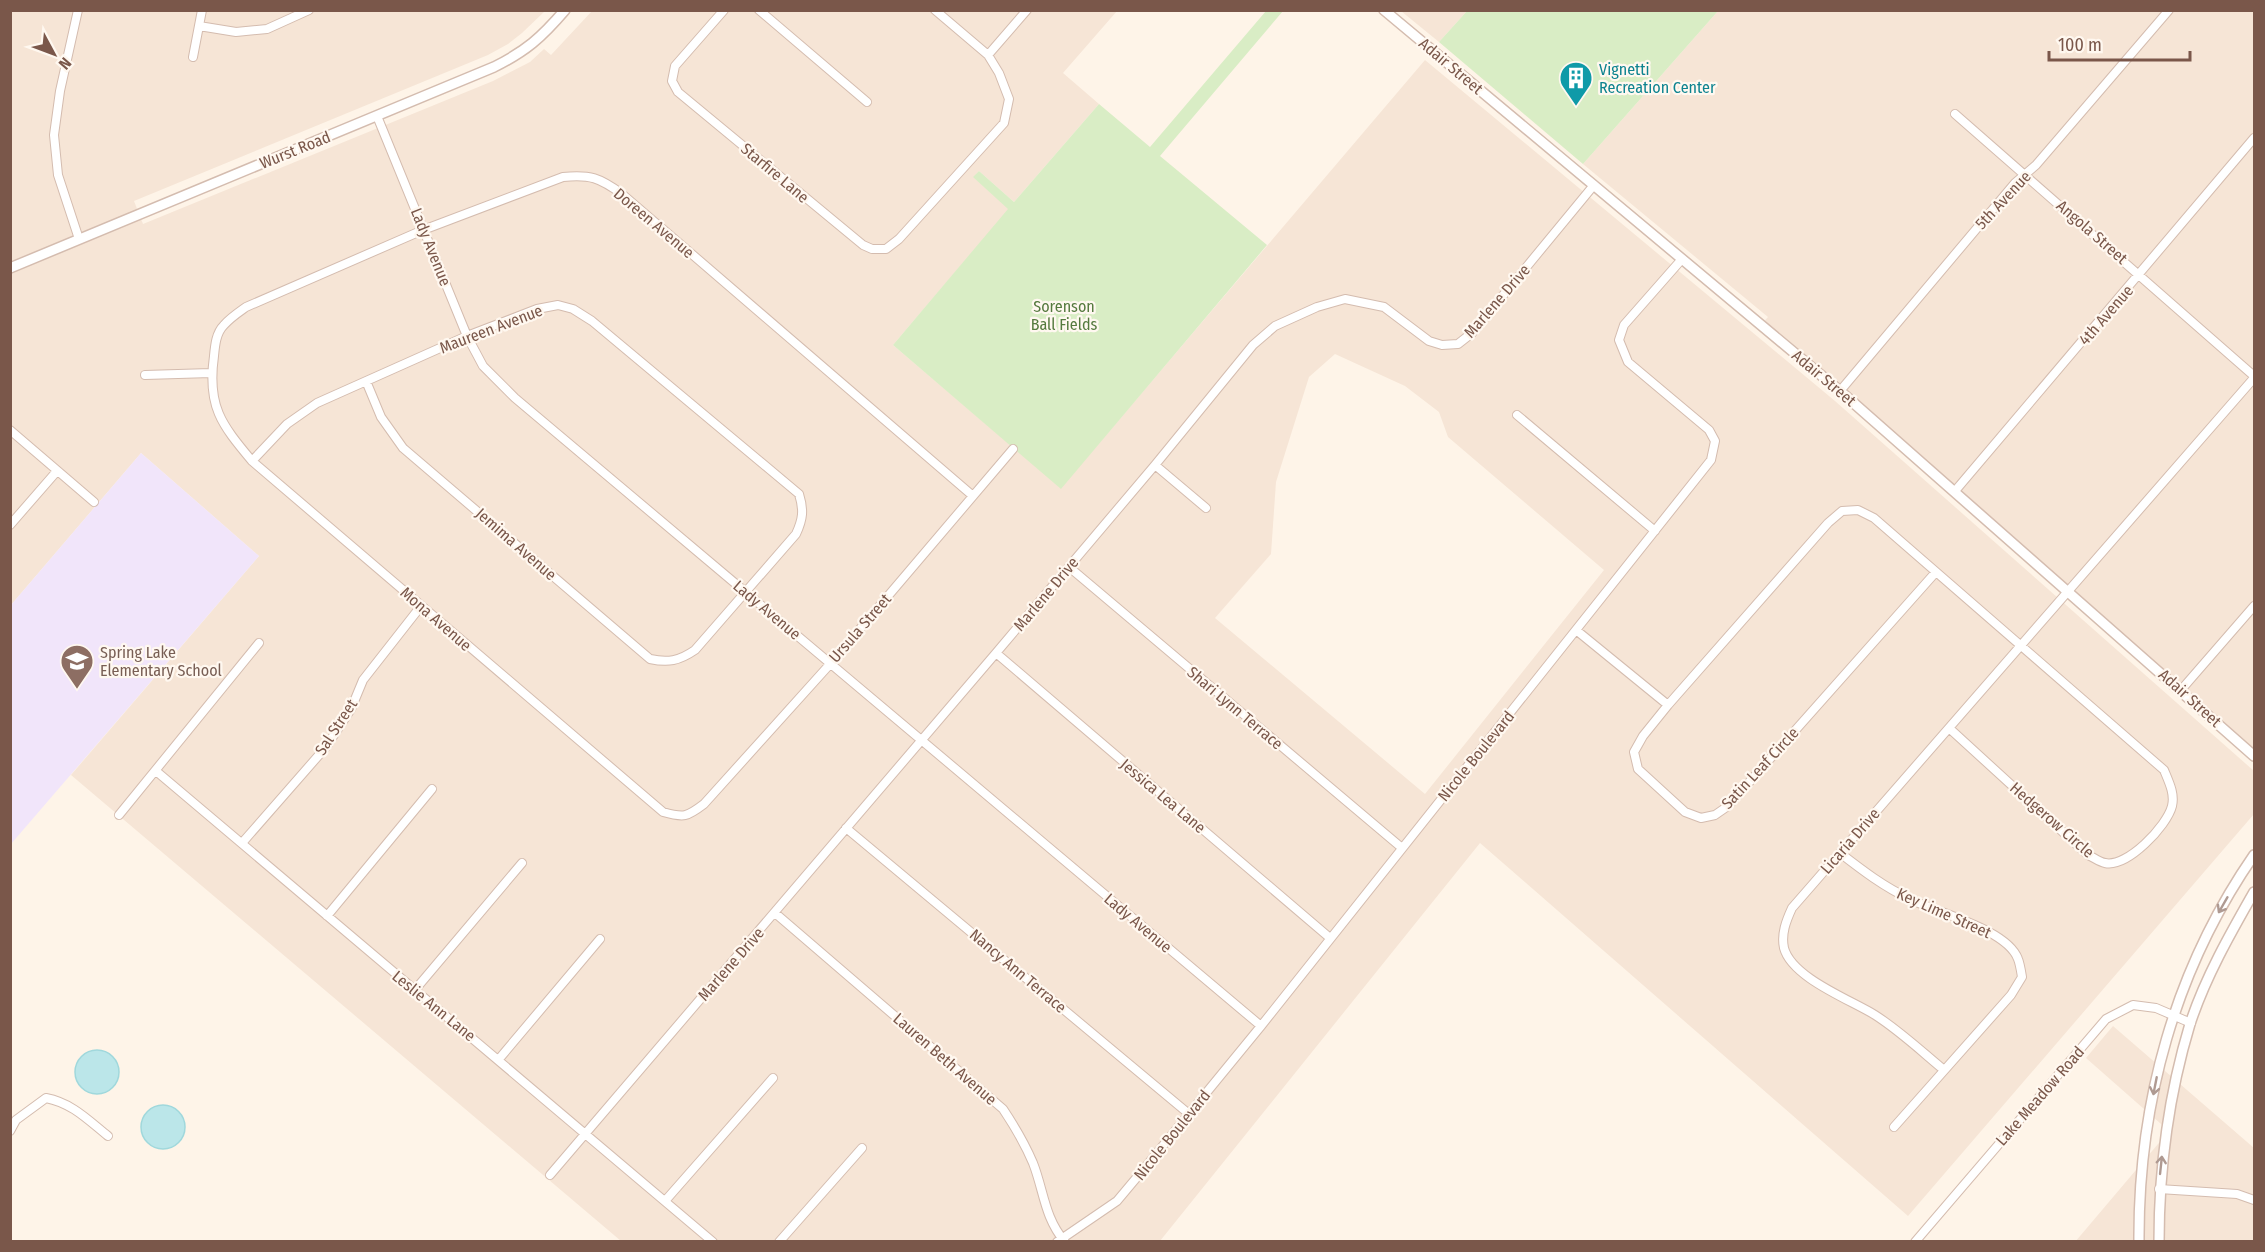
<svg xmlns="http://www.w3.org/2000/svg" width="2265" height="1252" font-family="'Fira Sans Condensed',sans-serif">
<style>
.residential{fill:#f6e5d6;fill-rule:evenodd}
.education{fill:#f1e5fa}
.green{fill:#d9edc5}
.water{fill:#bbe6e9;stroke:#a0d8dc;stroke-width:1.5}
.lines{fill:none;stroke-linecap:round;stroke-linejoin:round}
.minor-casing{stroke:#d4bcaf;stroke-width:10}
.tertiary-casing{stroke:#d4bcaf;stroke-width:12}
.minor{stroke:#fff;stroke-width:8}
.tertiary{stroke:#fff;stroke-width:9}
.oneway{stroke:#af9a92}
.labels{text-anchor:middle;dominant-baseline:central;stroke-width:4.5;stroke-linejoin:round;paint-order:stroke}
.street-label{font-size:16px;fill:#7a574a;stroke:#fff8f0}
.culture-label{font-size:16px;fill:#0d838f;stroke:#fff8f0;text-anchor:start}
.park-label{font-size:16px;fill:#557a3e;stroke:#fff8f0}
.education-label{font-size:16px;fill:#785e54;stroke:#fff8f0;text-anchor:start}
</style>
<rect width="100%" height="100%" fill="#fef4e8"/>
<path class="residential" d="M11,11H545L522,33L508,44L488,55L134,201L143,224L493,81L530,62L544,49L551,55L592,11H1117L1063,73L1099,104L1014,202L979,171L974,177L1009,209L893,345L1061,488L1425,60L1835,401L2254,771V814L1908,1216L1480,843L1160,1241H621L71,775L259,556L141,453L11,605ZM1335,354L1405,386L1439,412L1448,437L1604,570L1425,794L1215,618L1271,554L1276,482L1309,377Z
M1401,11H1467L1439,42Z
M1718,11H2254V757L1761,325L1768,317L1583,164Z
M2113,1026L2254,1148V1241L2075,1242L2169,1131L2086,1058Z"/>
<path class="education" d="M141,453L259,556L11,844V605Z"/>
<path class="green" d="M1266,11H1283L1160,156L1267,245L1061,489L893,345L1008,209L973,177L979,171L1014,202L1099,104L1150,147Z
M1467,11V10L1718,11L1583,164L1439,42Z"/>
<path class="water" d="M75 1072a22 22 0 1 1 44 0a22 22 0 1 1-44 0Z
M141 1127a22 22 0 1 1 44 0a22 22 0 1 1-44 0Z"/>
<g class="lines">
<g class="minor-casing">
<path id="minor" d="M78,10L60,91L54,135L58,175L79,239
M724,10L675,66L672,81L678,92L863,245L872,249H886L899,239L1004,123L1009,99L999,73L988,55L935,10
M759,10L867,102
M199,26L236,32L267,29L309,10
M988,55L1027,10
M193,57L202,10
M1955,114L2254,376
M377,116L467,336L483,366L515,398L1261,1026
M145,375L211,373
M1840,391L2015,183L2036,165L2169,10
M1517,415L1655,531
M10,430L94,502
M252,461L287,424L317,403L467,336L537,309L558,305L573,309L592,321L799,494C804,510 803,519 796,534L695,650C679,661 668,663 650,659L403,448L381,417L366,381
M1155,465L1206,508
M1955,491L2254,138
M973,496L622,194C600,178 590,174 563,177L423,230L246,307C239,312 230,318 224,325C216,333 215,345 214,356C207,406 221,424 252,461L663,812C684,818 687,817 704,804L831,663L1013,449
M10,525L57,471
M1069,567L1402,848
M1935,573L1728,806L1715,815L1701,818L1685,812L1638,769L1634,752L1643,736L1668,705L1828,523L1842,511L1858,510L1874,518L2164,770C2169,782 2175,794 2172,806C2167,826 2127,868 2105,863C2099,862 2093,857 2088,855L1949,728
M1576,630L1668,705
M996,653L1330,938
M2181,690L2254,606
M156,771L713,1242
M119,815L259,643
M846,828L1189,1114
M242,843L326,747L351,709L363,680L421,606
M1840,853C1862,870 1884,887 1910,899C1937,913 2007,929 2018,959C2020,964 2021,971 2022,977L2011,995L1894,1127
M775,913L1003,1109C1015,1127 1025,1144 1033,1163C1044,1191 1044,1217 1065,1242
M327,916L432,789
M414,991L522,863
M499,1059L600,939
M1944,1070C1921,1051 1900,1031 1875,1015C1851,1000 1792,978 1784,948C1781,934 1786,921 1792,908L2254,378
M10,1131L16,1120L46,1098C72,1103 88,1120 108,1136
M550,1175L996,653L1155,465L1253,345L1275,326L1317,307L1345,299L1384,307L1429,341L1442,345L1458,344L1472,333L1594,185
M2159,1189L2237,1194L2254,1200
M665,1201L773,1078
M779,1242L862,1148
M1057,1242L1117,1201L1143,1170L1261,1026L1711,460L1715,441L1709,430L1628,362L1619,340L1624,325L1682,259
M1915,1242L2106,1019L2133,1005L2156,1008L2191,1023"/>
</g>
<g class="tertiary-casing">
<path id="tertiary" d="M1384,10L1840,391L2254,756
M10,268L494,67C526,51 541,38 565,10
M2139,1242C2138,1103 2175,969 2254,855
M2159,1242C2159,1166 2168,1097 2190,1024C2205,978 2230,934 2254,892"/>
</g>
<use href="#minor" class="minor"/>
<use href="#tertiary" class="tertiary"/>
</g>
<defs><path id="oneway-shaft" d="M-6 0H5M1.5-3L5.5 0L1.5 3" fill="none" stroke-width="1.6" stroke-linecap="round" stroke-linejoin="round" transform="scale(1.5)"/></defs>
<g class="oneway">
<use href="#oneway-shaft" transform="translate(2223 905) rotate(120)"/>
<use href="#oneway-shaft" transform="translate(2155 1086) rotate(101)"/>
<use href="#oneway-shaft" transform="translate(2161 1165) rotate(-84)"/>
</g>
<defs>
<g id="building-pin" transform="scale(1.725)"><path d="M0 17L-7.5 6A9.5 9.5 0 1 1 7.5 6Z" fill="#0f9aa8" stroke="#fff8f0"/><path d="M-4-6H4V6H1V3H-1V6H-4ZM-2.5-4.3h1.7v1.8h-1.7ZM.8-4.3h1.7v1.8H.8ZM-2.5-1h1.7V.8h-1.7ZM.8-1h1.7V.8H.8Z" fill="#fff"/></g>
<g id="school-pin" transform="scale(1.725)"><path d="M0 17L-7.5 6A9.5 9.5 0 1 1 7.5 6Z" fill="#8d6e63" stroke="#fff8f0"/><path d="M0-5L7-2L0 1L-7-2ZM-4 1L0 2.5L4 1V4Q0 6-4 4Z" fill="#fff"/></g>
</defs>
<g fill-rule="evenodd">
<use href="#building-pin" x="1576" y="78"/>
<use href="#school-pin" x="77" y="661"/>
</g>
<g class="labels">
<g class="street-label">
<text transform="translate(1451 66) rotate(40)">Adair Street</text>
<text transform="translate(295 150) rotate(-22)">Wurst Road</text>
<text transform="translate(775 173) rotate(40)">Starfire Lane</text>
<text transform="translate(2003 200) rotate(-47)">5th Avenue</text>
<text transform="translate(654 223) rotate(40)">Doreen Avenue</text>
<text transform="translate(2092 232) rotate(41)">Angola Street</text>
<text transform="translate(431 247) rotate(68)">Lady Avenue</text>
<text transform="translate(1497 301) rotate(-49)">Marlene Drive</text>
<text transform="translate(2106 315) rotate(-49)">4th Avenue</text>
<text transform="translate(491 329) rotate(-21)">Maureen Avenue</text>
<text transform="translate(1824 378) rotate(40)">Adair Street</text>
<text transform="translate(516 544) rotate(41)">Jemima Avenue</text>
<text transform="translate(1046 594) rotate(-50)">Marlene Drive</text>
<text transform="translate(767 610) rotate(40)">Lady Avenue</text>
<text transform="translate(436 619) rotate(41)">Mona Avenue</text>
<text transform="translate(860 628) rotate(-49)">Ursula Street</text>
<text transform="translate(2190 698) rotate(42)">Adair Street</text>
<text transform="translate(1235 708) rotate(40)">Shari Lynn Terrace</text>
<text transform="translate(336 727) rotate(-57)">Sal Street</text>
<text transform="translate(1476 756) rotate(-51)">Nicole Boulevard</text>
<text transform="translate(1760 768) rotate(-47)">Satin Leaf Circle</text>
<text transform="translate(1163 796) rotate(40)">Jessica Lea Lane</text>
<text transform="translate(2052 820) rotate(41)">Hedgerow Circle</text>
<text transform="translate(1850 841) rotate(-49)">Licaria Drive</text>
<text transform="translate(1944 913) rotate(24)">Key Lime Street</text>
<text transform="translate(1138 923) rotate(40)">Lady Avenue</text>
<text transform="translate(731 964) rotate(-49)">Marlene Drive</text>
<text transform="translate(1018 971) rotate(40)">Nancy Ann Terrace</text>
<text transform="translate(434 1006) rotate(39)">Leslie Ann Lane</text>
<text transform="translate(945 1059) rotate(41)">Lauren Beth Avenue</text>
<text transform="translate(2040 1096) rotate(-49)">Lake Meadow Road</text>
<text transform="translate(1172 1135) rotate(-51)">Nicole Boulevard</text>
</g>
<g class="culture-label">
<text x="1599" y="69">Vignetti<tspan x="1599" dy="18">Recreation Center</tspan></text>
</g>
<g class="park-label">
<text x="1064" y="306">Sorenson<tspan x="1064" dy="18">Ball Fields</tspan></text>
</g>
<g class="education-label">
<text x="100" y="652">Spring Lake<tspan x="100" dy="18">Elementary School</tspan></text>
</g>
</g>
<rect width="2265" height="1252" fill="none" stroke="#7a574a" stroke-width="24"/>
<g transform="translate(54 54) rotate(131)" stroke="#fff8f0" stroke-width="4.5" paint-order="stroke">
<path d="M0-4.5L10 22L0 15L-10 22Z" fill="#7a574a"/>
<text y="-9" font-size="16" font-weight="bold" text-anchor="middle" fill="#7a574a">N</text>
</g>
<path d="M2049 51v9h141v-9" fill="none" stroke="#7a574a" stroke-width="3"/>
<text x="2058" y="51" font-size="18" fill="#7a574a" stroke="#fff8f0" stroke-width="4.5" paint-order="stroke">100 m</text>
</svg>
